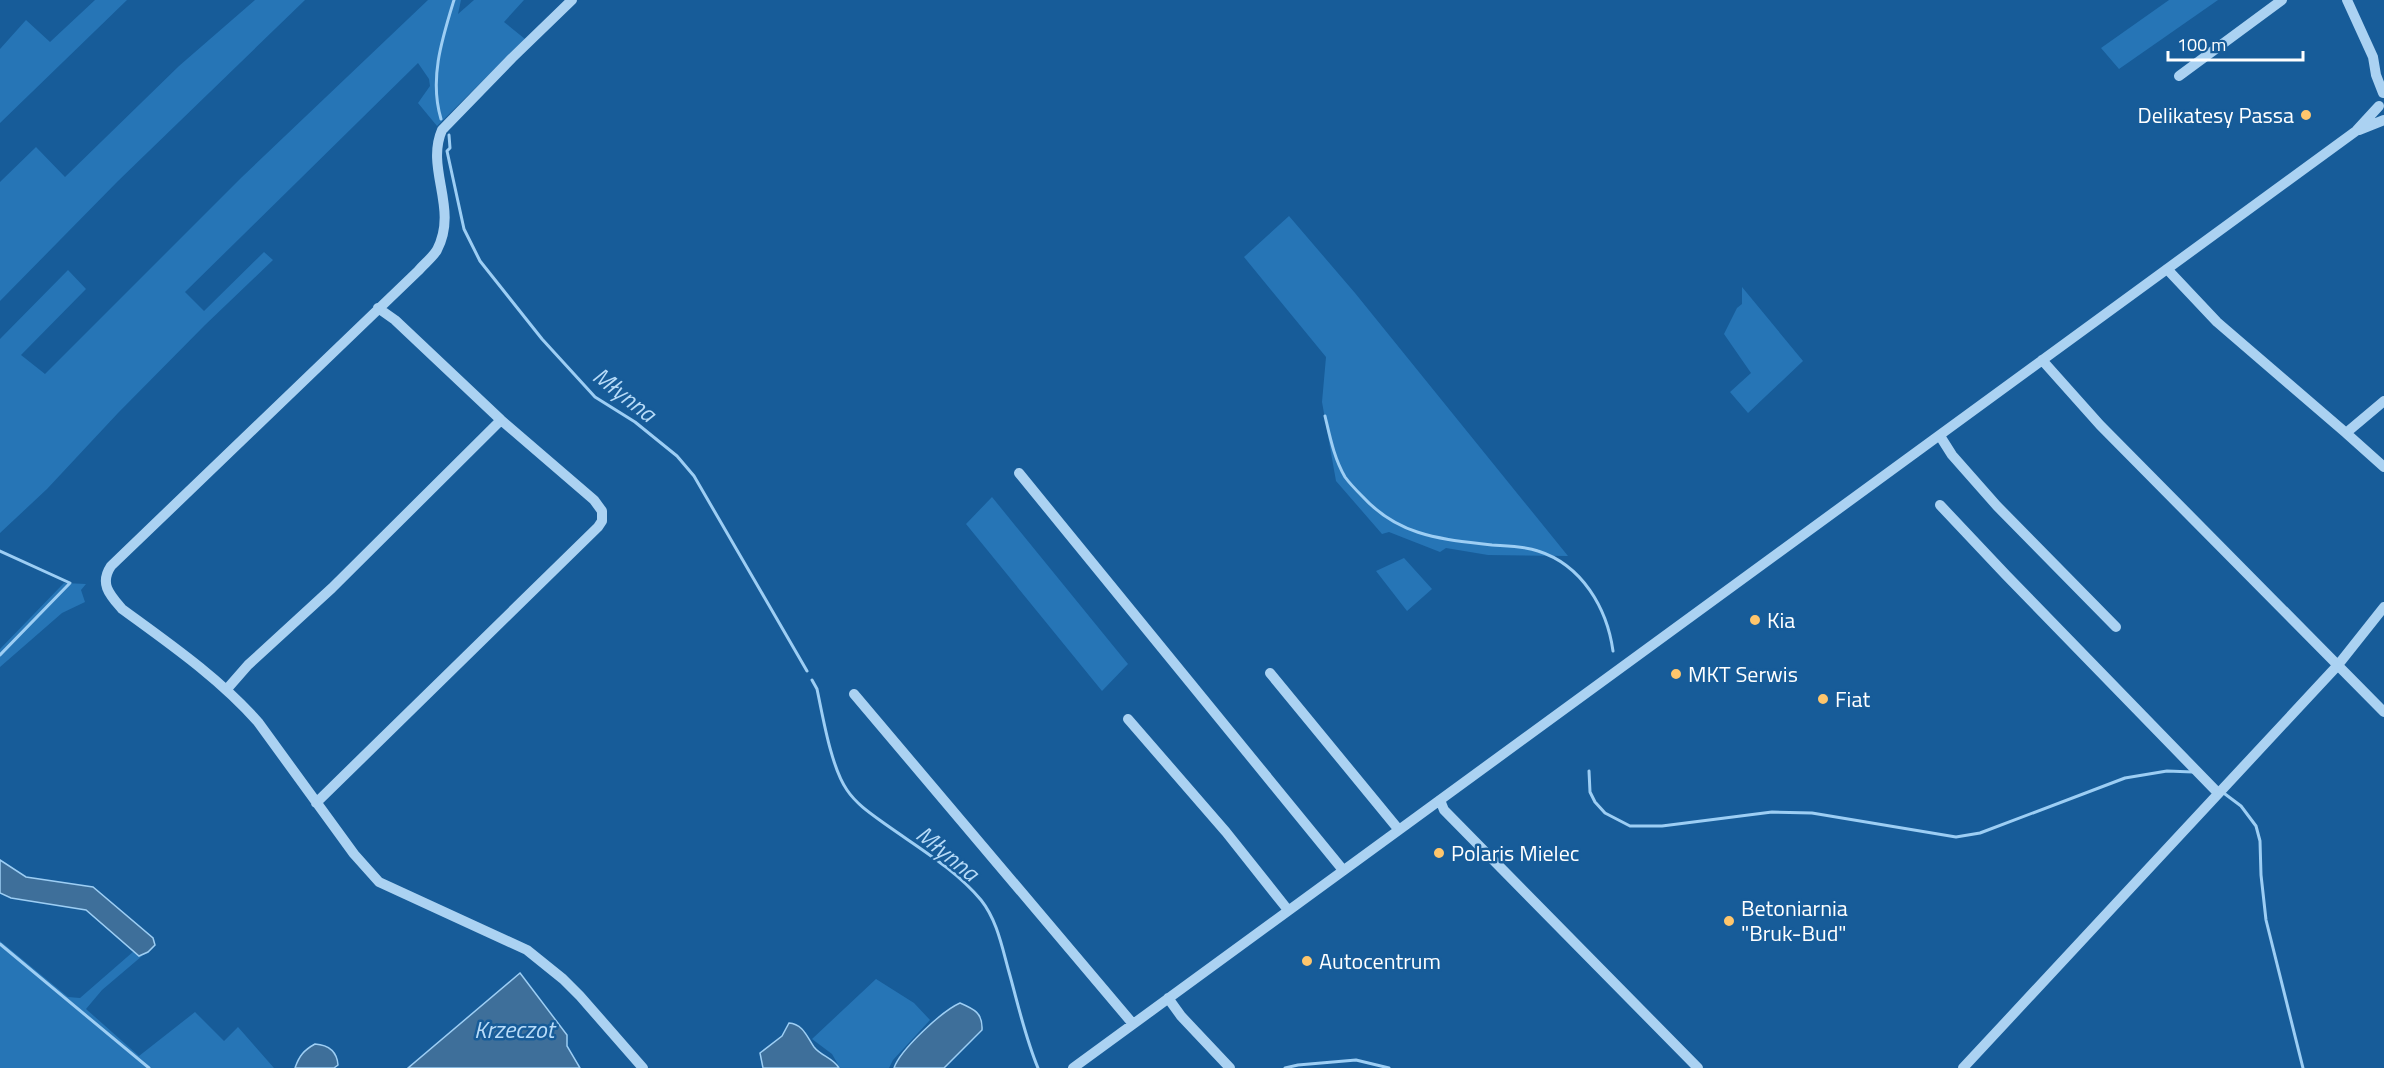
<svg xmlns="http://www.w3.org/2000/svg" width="2384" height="1068" font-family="'Titillium Web',sans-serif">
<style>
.green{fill:#2675b6}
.water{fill:#3e6f9a;stroke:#9dcef4;stroke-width:1.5}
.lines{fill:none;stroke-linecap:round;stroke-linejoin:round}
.stream{stroke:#9dcef4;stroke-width:3}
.minor{stroke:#abd2f2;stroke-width:10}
.poi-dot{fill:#ffc66c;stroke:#175c99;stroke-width:2}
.labels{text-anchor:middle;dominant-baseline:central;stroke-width:5;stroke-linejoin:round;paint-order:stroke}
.poi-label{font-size:22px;fill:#fff;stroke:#175c99;text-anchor:start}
.water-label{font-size:24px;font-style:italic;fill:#b7dbf8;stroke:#175c99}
</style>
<rect width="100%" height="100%" fill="#175c99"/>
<path class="green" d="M95,0H127L0,123V49L26,20L50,42Z
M255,0H305L118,181L0,301V182L36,147L65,177L179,66Z
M428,0H461L458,14L474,0H524L504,22L525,39L437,126L418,103L430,86L429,79L418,63L185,292L204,311L264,252L273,260L205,325L118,413L47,489L0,533V339L68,270L86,289L21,355L45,374L242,177Z
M2169,0H2218L2119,69L2101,48Z
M1289,216L1355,293L1568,556L1488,555L1446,548L1440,552L1389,532L1382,534L1336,481L1322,402L1326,357L1244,257Z
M1742,287L1803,361L1748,413L1730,392L1751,373L1724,334L1737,308L1742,304Z
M992,497L1128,664L1102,691L966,524Z
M1404,558L1432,589L1407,611L1376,571Z
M64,583L86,584L81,590L85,602L62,613L0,667V649Z
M0,941L68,997L80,998L134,951L139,956H142L102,990L86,1009L139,1056L195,1012L224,1041L238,1027L274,1068H0Z
M876,979L914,1003L930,1020L893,1060L889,1068H840L832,1054L812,1039Z"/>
<path class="water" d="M0,860L26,877L93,887L153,938L155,945L148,952L139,956L86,910L11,898L0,893Z
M520,973L567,1035V1046L580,1068H408Z
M960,1003C974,1009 983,1013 982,1030L944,1068H894C900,1050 942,1011 960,1003Z
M789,1023C803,1024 807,1037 814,1047C821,1056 833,1058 839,1068H763L760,1053L782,1036Z
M315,1044C328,1045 337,1051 338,1065L334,1068H295C299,1056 304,1050 315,1044Z"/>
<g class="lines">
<path class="stream" d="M441,119C429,79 442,39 454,0
M449,135L450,148L447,151L464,229L480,261L542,339L595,397L635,422L677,456L694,476L807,671
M1325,416C1330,437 1334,458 1345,477C1350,484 1357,491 1363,497C1400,537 1442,539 1492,545C1507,546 1524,546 1538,551C1582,565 1607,608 1613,651
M0,551L70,583L0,655
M812,680L817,689C823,717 831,767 847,790C857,805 873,815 888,826C919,848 956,870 981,900C997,920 1002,947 1009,972C1018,1004 1025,1037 1038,1068
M1589,771L1590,792L1595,802L1605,813L1630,826H1662L1772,812L1812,813L1956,837L1980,833L2125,778L2167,771L2193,772
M2225,794L2241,806L2256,826L2260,841L2261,875L2266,920L2303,1068
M0,944L149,1068
M1285,1068L1298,1065L1356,1060L1389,1068"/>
<path class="minor" d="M572,0L512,58L442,130C425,169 459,208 437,250C433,257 424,264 418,271L111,566C99,584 110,595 122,609C170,644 219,678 258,722L354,854L379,882L527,950L563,979L580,996L643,1068
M2347,0L2373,57L2376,75L2383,93
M2179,76L2282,0
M2359,130L2384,120
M2167,269L2217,322L2346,433
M2042,360L2100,425L2384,712
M2384,401L2346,433L2384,467
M1940,436L1952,455L1997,506L2116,627
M1019,473L1343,870
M1940,505L2006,575L2218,793
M1270,673L1399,830
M227,689L248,665L332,588L501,420
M854,694L1133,1024
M1128,719L1226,832L1288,910
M1440,800L1444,810L1698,1068
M316,803L598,527L602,521V511L594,500L501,420L395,320L378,308
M1168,998L1181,1016L1230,1068
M1073,1068L2356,131L2379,106
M1963,1068L2338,665L2384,607"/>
</g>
<g class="poi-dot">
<circle cx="2306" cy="115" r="6"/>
<circle cx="1755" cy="620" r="6"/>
<circle cx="1676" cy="674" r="6"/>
<circle cx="1823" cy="699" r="6"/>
<circle cx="1439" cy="853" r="6"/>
<circle cx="1729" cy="921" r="6"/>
<circle cx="1307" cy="961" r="6"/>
</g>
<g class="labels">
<g class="poi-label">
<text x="2294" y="115" text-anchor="end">Delikatesy Passa</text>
<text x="1767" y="620">Kia</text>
<text x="1688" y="674">MKT Serwis</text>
<text x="1835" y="699">Fiat</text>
<text x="1451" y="853">Polaris Mielec</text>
<text x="1741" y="908">Betoniarnia<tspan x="1741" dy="25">"Bruk-Bud"</tspan></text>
<text x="1319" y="961">Autocentrum</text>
</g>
<g class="water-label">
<text transform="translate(625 394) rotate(38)">Młynna</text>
<text transform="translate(948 853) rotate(39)">Młynna</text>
<text x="514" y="1029">Krzeczot</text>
</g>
</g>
<path d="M2168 51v9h135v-9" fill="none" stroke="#ffffff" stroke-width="3"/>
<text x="2177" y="51" font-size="18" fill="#ffffff" stroke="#175c99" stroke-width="4.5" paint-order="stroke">100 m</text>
</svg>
